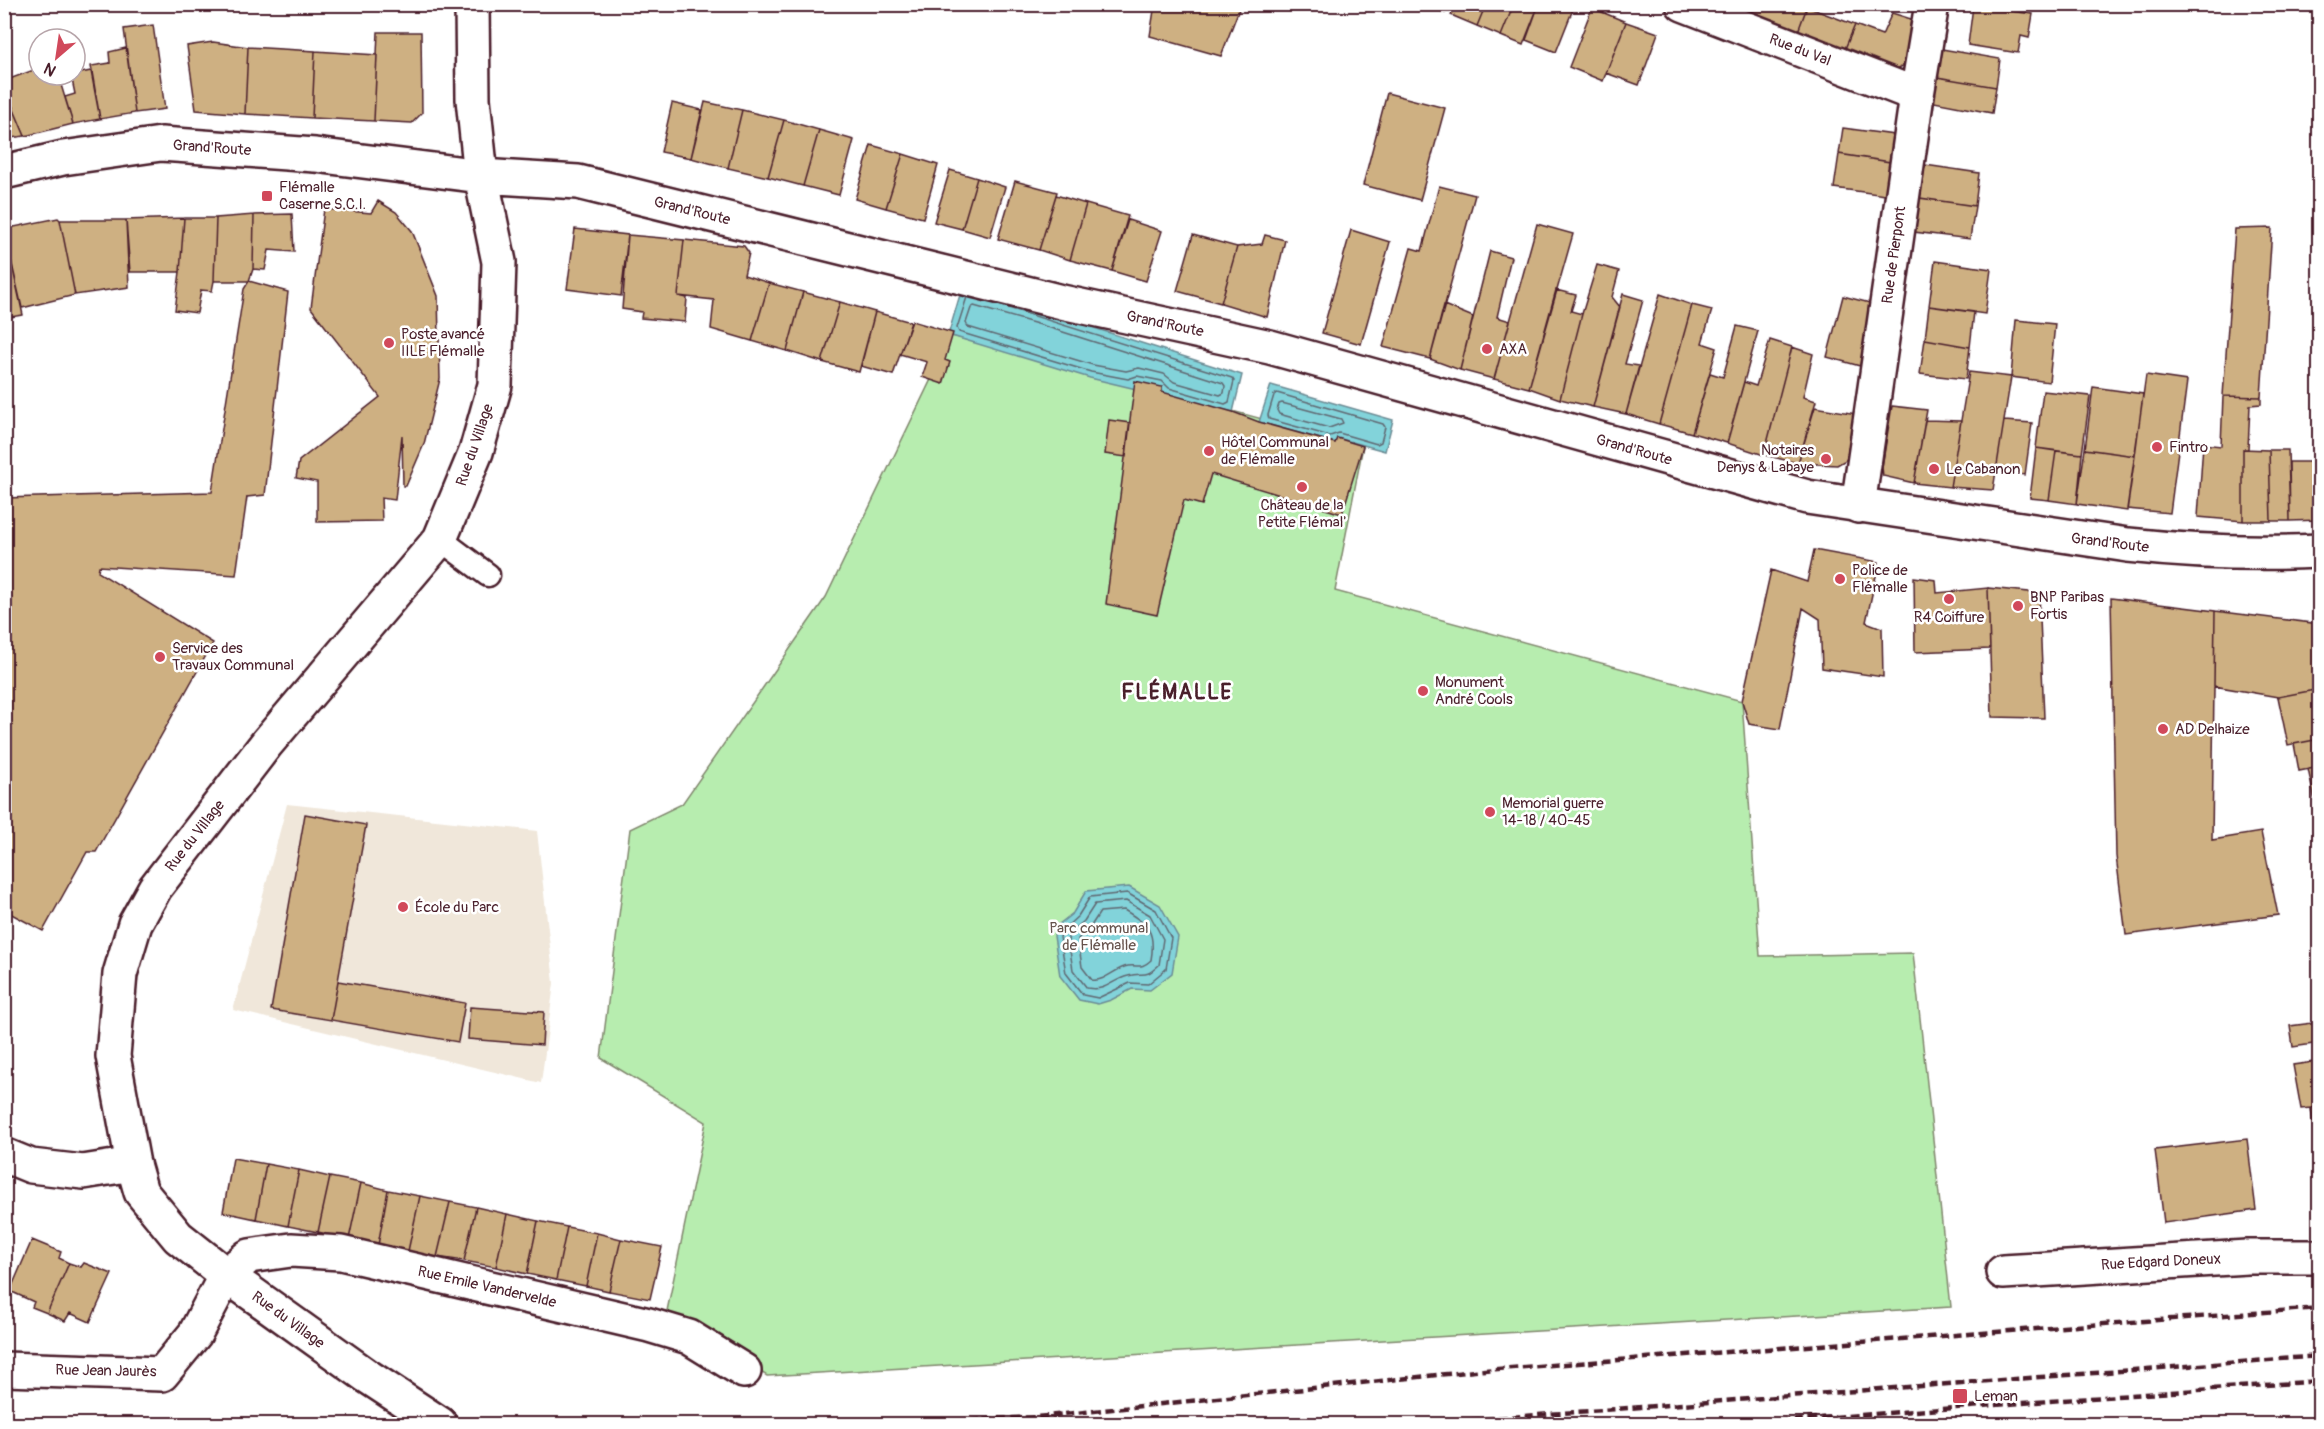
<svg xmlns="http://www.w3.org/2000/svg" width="2324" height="1429" font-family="Pangolin,sans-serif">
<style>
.built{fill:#f0e7da}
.green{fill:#b7edaf;stroke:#80866d;stroke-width:1.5}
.water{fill:#82d3da;stroke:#6c8b94;stroke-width:1.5}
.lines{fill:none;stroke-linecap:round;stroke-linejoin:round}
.shore{stroke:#606771;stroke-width:1.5}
.building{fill:#ceb082;stroke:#4a1f2b;stroke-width:1.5}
.service-casing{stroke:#4a1f2b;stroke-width:27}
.minor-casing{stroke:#4a1f2b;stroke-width:38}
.tertiary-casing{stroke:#4a1f2b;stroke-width:38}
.service{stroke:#fff;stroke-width:22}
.minor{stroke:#fff;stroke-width:33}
.tertiary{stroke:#fff;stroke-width:33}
.rail{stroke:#4a1f2b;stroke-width:4.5;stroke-dasharray:9 4.5;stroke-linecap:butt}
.poi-dot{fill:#d1495b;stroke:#fff;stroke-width:2}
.labels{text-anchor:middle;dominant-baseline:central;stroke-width:5;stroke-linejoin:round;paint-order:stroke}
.street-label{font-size:15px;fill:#4a1f2b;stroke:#fff}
.poi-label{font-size:15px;fill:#4a1f2b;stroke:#fff;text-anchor:start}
.park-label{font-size:15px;fill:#65524c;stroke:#fff}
.district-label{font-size:21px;font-weight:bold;letter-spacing:1.5px;fill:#4a1f2b;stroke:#fff}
</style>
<rect width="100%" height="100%" fill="#fff"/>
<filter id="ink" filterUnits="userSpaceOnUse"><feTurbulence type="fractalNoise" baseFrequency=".0167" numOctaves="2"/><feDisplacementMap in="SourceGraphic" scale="12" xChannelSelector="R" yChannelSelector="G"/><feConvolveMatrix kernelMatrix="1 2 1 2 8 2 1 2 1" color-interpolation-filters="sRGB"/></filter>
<g filter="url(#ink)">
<path class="built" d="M287,804L537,831L554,983L541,1083L233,1010Z"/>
<path class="green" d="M952,336L1363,446L1335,591L1742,701L1760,956L1913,953L1951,1307L767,1376L667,1311L706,1122L601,1058L630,829L682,804L826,597Z"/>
<path class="water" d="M962,288L1044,312L1242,375L1233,412L1090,378L952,336L949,332Z
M1271,385L1393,420L1385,451L1338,438L1335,443L1259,422Z
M1129,887L1160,905L1178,937L1172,973L1150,990L1132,989L1111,1000L1098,1004L1079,1000L1060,976L1054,936L1058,925L1073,913L1086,891Z"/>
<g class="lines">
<path class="shore" d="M967,297L957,328L959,332L1091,372L1128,379L1137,376L1162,381L1169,388L1225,404L1229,402L1234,381L1232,378L996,304
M974,306L1041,325L1223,383L1225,386L1224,393L1220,395L1174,382L1164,374L1139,368L1126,371L1093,365L968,327L966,323L971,308Z
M1277,393L1383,424L1385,427L1381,442L1377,444L1339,433L1330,436L1269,419L1268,415L1274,395Z
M1282,403L1341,419L1343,423L1329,428L1279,414L1277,410L1279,404Z
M1127,893L1156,910L1171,938L1166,969L1148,984L1130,983L1098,998L1083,995L1066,973L1060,937L1064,929L1078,916L1090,897Z
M1126,901L1150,915L1163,939L1159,965C1143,980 1145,971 1128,976C1111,980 1107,992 1087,988L1073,970L1068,938L1070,933L1084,921L1095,904Z
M1124,910C1148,924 1156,931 1151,960C1141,969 1140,965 1128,966C1115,968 1105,982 1092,980L1082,967L1078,939L1091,926L1100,912Z"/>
</g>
<path class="building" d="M1155,4H1241L1221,56L1150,36Z
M1425,4H1448L1445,13Z
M1455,4H1486L1477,26L1451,15Z
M1486,4H1514L1501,36L1477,26Z
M1514,4H1539L1523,45L1501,36Z
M1539,4H1575L1556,52L1526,40Z
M1753,4H1801L1807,7L1797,34L1748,16Z
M1975,4H2029L2027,13Z
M1973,6L2033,14L2029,38L2021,36L2018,53L1968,45Z
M1807,7L1855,25L1844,51L1797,34Z
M1592,8L1626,22L1603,81L1569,67Z
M1892,13L1911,19L1905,65L1894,70L1844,51L1855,25L1882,35Z
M1626,22L1658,33L1639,85L1606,73Z
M153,25L165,109L135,113L124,29Z
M378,32H421L422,113L412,123L374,121Z
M213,42L248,47L245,114L196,110L187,46Z
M248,47L315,51L312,118L245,114Z
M126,48L135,113L100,119L91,66L110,63L109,52Z
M1942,49L2000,59L1996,87L1937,77Z
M315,51L377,55L374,121L312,118Z
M39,68V75H58L73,124L25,136L4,86V81Z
M91,71L100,119L73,124L65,97L75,94L71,75Z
M1937,77L1996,87L1992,113L1934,102Z
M4,86L25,136L4,139Z
M1387,93L1445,108L1420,200L1363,185Z
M705,102L742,110L728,168L691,158Z
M672,103L702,110L691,158L661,152Z
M742,110L784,120L768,177L728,168Z
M784,120L819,130L803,186L768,177Z
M1843,128L1894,135L1890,162L1839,154Z
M819,130L854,140L839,195L803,186Z
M871,145L903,154L886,208L855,199Z
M903,154L938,165L923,218L886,208Z
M1839,154L1890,162L1885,195L1834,188Z
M1925,165L1979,173L1975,206L1920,198Z
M950,170L977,178L962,229L934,222Z
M977,178L1005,187L990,237L962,229Z
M1015,181L1057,192L1039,250L998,239Z
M1439,186L1475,195L1430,359L1383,347L1411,248L1422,251Z
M1056,195L1086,204L1070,260L1039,250Z
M1920,198L1975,206L1970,239L1914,232Z
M378,201L396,212L412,231L438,296L440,379L424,444L406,486H403L402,435L395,500L381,498L382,521L317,522V482L296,478L299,461L380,397L311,308L324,209L371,213Z
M1086,204L1128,216L1112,271L1070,260Z
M292,214L294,252L269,250L265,270L253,269L254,215Z
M254,215L253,269L249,281H214L216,218Z
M58,218L60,220L75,295L22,308L4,229Z
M184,218H216L214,281L212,291L201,290L197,313L175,310L180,272Z
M184,218L180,272H130L126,220Z
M60,220H126L129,287L75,295Z
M1128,220L1162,231L1146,281L1112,271Z
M1537,224L1573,234L1529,388L1494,379Z
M2272,228L2261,397L2223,396L2235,229Z
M4,229L23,315L4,318Z
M575,229L628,235L621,296L567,289Z
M1351,230L1390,242L1361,344L1322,333Z
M628,235L684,240L678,296L687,298L685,322L641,318L642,312L622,309Z
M1193,235L1237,247L1221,303L1177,291Z
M1265,235L1285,240L1267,317L1221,303L1237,247L1262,244Z
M684,240L744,246L749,253L744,275L769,283L752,341L711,329L714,300L678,296Z
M1490,251L1511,257L1497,317L1510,321L1494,379L1460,370Z
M1935,261L1991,269L1985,314L1929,306Z
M1597,265L1619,271L1612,297L1620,307L1593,407L1560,399L1582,314Z
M249,281L288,292L265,495L247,497L236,575L99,566L98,572L213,643L96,852H87L43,931L4,910V498L212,492L244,289Z
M769,283L803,292L787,351L752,341Z
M1556,290L1576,295L1571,311L1582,314L1560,399L1529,388Z
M803,292L840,302L822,362L787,351Z
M1623,294L1643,300L1625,364L1639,366L1626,414L1593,407Z
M1660,294L1692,305L1659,424L1626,414Z
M1843,296L1870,303L1860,366L1827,357Z
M840,302L875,312L859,372L822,362Z
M1444,305L1473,317L1460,370L1430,359Z
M1692,305L1712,310L1702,343L1717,348L1692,433L1659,424Z
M1929,306L1974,312L1970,347L1925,339Z
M875,312L911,322L893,375L861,366Z
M2016,320L2055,324L2049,382L2011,377Z
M912,321L953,333L945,360L950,362L943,384L922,377L927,362L900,354Z
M1737,326L1758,331L1727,443L1692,433L1710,373L1723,377Z
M1925,339L1970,347L1966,379L1920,374Z
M1770,340L1792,347L1764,455L1727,443L1744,382L1756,386Z
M1792,347L1813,354L1803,397L1816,401L1798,463L1764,455Z
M1969,372L2011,377L1993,490L1950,487Z
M2146,375L2187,381L2170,513L2127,509Z
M1135,381L1162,387V392L1233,412L1259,422L1335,443L1337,438L1363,446L1342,514L1211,474L1202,505L1184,500L1157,615L1106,604Z
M2093,387L2143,394L2135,456L2085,449Z
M2043,391L2090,396L2082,454L2036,448Z
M2223,396L2261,397V404L2250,405L2248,449H2243V521L2198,517L2203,444L2221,446Z
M1892,406L1927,410L1914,483L1883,476L1882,467Z
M1815,407L1857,414L1851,457L1837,465L1798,463Z
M1109,420L1130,423L1126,457L1105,454Z
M1925,420L1961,421L1950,487L1914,483Z
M2004,421L2032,423L2025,475L1996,471Z
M2036,448L2056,451L2049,500L2030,498Z
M2085,449L2135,456L2127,511L2077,504Z
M2243,449L2269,450L2271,521H2243Z
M2269,450H2288L2290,521H2271Z
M2056,451L2082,454L2077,504L2049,500Z
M2289,462H2320V520L2290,521Z
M1814,550L1879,562L1866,622L1882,628L1883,677L1822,668L1820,619L1803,608L1780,729L1749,724L1742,701L1771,570L1807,582Z
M1914,577L1936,580L1937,593L1988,588L1990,649L1915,652Z
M1988,588L2039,593L2044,718L1992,717Z
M2111,598L2215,611L2212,840L2261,832L2278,915L2126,935L2116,856Z
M2215,611L2320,624V689L2278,697L2214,686Z
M2320,689V739L2288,745L2278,697Z
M2320,739V767L2299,771L2294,744Z
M2320,767V825L2308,769Z
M305,814L366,825L331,1020L271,1010Z
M338,981L465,1003L458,1042L331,1020Z
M470,1007L544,1012L542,1045L468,1039Z
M2320,1022V1043L2293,1047L2290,1026Z
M2320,1061V1107L2301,1109L2293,1065Z
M2320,1107V1152H2316L2311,1108Z
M2247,1139L2256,1210L2164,1223L2155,1150Z
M233,1158L266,1164L256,1219L223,1212Z
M266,1164L299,1170L288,1226L256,1219Z
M299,1170L330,1177L318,1232L288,1226Z
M330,1177L361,1183L349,1239L318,1232Z
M361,1183L388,1190L378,1245L349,1239Z
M388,1190L420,1196L408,1251L378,1245Z
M420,1196L450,1202L437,1257L408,1251Z
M450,1202L476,1207L464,1261L437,1257Z
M476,1207L507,1214L496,1267L464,1261Z
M507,1214L538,1221L527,1274L496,1267Z
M538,1221L567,1227L556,1280L527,1274Z
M567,1227L597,1233L586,1286L556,1280Z
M597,1233L621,1239L609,1291L586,1286Z
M621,1239L662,1247L650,1299L609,1291Z
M32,1240L61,1252L59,1258L69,1263L47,1313L32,1307L34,1302L10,1291Z
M69,1263L81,1267L84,1263L112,1274L90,1322L70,1313L65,1321L47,1313Z"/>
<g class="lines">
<g class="service-casing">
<path id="service" d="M440,539L488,575"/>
</g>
<g class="minor-casing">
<path id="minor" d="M472,4L473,99L481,176
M1683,4L1917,95
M1858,506L1917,95L1932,4
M4,1155L31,1166L83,1172L133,1164
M2003,1272L2247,1257H2320
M4,1369L162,1374L195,1334L226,1275L249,1256L291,1250L341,1253L649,1325L689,1337L744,1371"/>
</g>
<g class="tertiary-casing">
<path id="tertiary" d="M4,172L63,158L161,144L315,155L481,176L578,182L1062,302L1270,347L1807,497L2128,545C2192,552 2256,554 2320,551
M440,1424L367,1376L226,1275L178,1237L141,1192L133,1164L113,1056L120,974L135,924L155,888L267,743L440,539L476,452L495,385L499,262L481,176"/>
</g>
<use href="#service" class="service"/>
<use href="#minor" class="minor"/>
<use href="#tertiary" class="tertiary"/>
<path class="rail" d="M890,1424L1037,1417L1485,1370L2320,1308
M1417,1424L2320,1356
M1740,1424L2320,1381"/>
</g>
</g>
<g class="poi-dot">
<rect x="261" y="190" width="12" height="12" rx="3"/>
<circle cx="389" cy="343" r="6"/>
<circle cx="1487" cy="349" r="6"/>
<circle cx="2157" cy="447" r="6"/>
<circle cx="1209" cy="451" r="6"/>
<circle cx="1826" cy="459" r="6"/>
<circle cx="1934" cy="469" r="6"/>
<circle cx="1302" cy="487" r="6"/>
<circle cx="1840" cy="579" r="6"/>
<circle cx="1949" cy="599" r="6"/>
<circle cx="2018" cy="606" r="6"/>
<circle cx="160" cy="657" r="6"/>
<circle cx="1423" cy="691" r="6"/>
<circle cx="2163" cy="729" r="6"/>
<circle cx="1490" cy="812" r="6"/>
<circle cx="403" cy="907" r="6"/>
<rect x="1952" y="1388" width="16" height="16" rx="3"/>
</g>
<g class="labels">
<g class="street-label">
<text transform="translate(1800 50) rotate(21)">Rue du Val</text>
<text transform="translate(212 148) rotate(4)">Grand'Route</text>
<text transform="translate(692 211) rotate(14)">Grand'Route</text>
<text transform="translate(1894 255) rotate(-82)">Rue de Pierpont</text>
<text transform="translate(1165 324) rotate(12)">Grand'Route</text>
<text transform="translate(475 445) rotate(-71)">Rue du Village</text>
<text transform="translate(1634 450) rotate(16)">Grand'Route</text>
<text transform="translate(2110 543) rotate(7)">Grand'Route</text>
<text transform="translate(195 836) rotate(-52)">Rue du Village</text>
<text transform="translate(2161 1262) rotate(-3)">Rue Edgard Doneux</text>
<text transform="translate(487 1287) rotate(13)">Rue Emile Vandervelde</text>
<text transform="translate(288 1320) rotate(36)">Rue du Village</text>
<text transform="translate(106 1371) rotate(1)">Rue Jean Jaurès</text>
</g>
<g class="poi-label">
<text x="279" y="187">Flémalle<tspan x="279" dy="17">Caserne S.C.I.</tspan></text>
<text x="401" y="334">Poste avancé<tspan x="401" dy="17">IILE Flémalle</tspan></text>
<text x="1499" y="349">AXA</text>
<text x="1221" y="442">Hôtel Communal<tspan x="1221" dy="17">de Flémalle</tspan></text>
<text x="2169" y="447">Fintro</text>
<text x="1814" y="450" text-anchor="end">Notaires<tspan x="1814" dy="17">Denys &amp; Labaye</tspan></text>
<text x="1946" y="469">Le Cabanon</text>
<text x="1302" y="505" text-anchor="middle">Château de la<tspan x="1302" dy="17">Petite Flémal'</tspan></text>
<text x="1852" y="570">Police de<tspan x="1852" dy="17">Flémalle</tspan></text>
<text x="2030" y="597">BNP Paribas<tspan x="2030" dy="17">Fortis</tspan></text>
<text x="1949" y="617" text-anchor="middle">R4 Coiffure</text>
<text x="172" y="648">Service des<tspan x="172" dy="17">Travaux Communal</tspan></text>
<text x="1435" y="682">Monument<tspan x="1435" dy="17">André Cools</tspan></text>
<text x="2175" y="729">AD Delhaize</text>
<text x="1502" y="803">Memorial guerre<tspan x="1502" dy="17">14-18 / 40-45</tspan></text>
<text x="415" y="907">École du Parc</text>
<text x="1974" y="1396">Leman</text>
</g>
<g class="park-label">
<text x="1099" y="928">Parc communal<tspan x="1099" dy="17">de Flémalle</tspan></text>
</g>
<g class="district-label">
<text x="1177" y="692">FLÉMALLE</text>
</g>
</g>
<rect width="2324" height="1429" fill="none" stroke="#fff" stroke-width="24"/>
<rect x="12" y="12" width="2300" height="1405" fill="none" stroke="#4a1f2b" stroke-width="2" filter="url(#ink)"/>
<g transform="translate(57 57) rotate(209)"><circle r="28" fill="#ffffff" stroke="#b7a5aa" stroke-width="1.5"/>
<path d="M0-4.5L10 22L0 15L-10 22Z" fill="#d1495b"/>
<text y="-9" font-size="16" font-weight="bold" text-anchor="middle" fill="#4a1f2b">N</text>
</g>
</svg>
